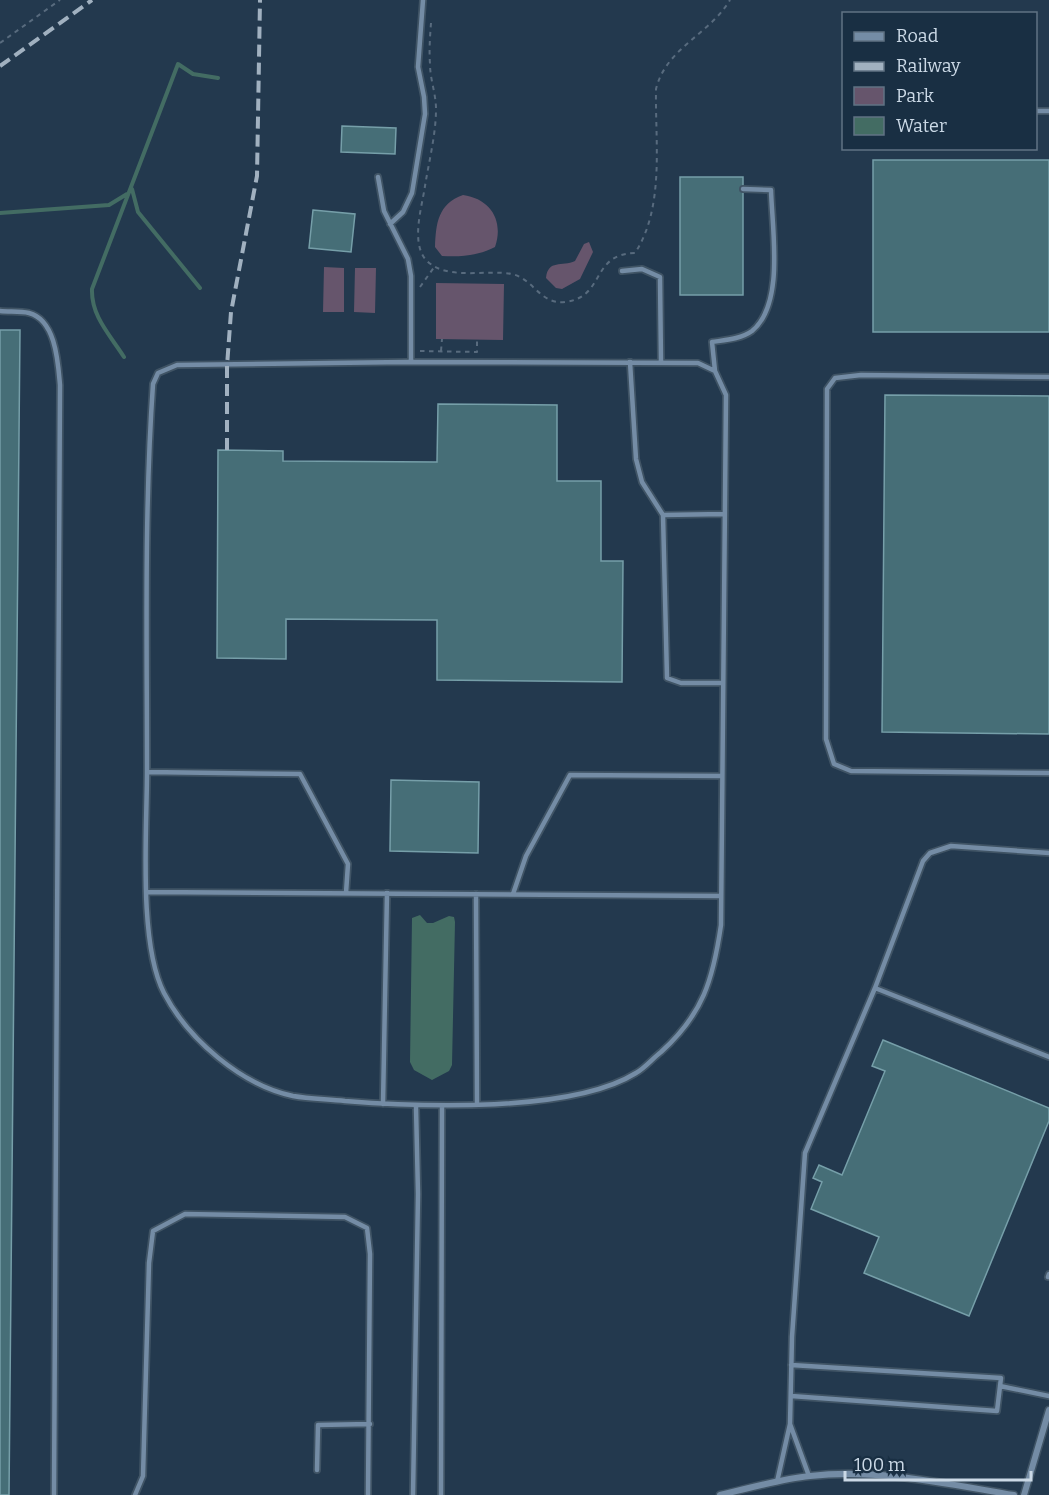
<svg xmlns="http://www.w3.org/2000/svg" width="1049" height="1495" font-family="Bitter,serif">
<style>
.green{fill:#66556c}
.water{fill:#436c63}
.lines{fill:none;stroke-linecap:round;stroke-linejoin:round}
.stream{stroke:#436c63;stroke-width:4}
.building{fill:#466e77;stroke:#769fa9;stroke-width:1.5}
.lane-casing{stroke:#405465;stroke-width:8}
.street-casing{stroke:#405465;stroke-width:9}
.path{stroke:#586b7e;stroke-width:2;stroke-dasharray:4.5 4.5;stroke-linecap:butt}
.lane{stroke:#748ca5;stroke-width:4.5}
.street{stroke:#748ca5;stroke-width:6}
.rail{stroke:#a1b1c0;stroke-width:4;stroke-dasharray:12 6;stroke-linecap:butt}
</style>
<rect width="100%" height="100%" fill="#23394e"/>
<path class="green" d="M463,195C491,199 504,221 495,247C477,256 461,257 442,256L435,247C436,223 438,204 463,195Z
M589,242L593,252L580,279L562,289L556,288L546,278C548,259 562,267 575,261L584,244Z
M324,267L344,268V312H323Z
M355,268H376L375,313L354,312Z
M436,283L504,284L503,340L436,339Z"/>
<path class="water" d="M420,915L427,923H433L449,916L454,917L455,922L452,1065L449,1071L432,1080L414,1070L410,1062L412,918Z"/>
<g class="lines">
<path class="stream" d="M132,189L138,212L200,288
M0,213L109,205L127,194
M124,357C110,335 91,316 92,289L178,64L193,74L218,78"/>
</g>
<path class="building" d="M342,126L396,128L395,154L341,152Z
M873,160H1049V332H873Z
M680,177H743V295H680Z
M313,210L355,214L351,252L309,248Z
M0,330H20L9,1495H0Z
M885,395L1049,396V734L882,732Z
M438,404L557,405V481H601V561H623L622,682L437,680V620L286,619V659L217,658L218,450L283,451V461L437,462Z
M391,780L479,782L478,853L390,851Z
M883,1040L1049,1108V1121L969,1316L864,1273L879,1237L811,1209L822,1182L813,1178L819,1165L842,1175L885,1071L872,1066Z"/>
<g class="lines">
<g class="lane-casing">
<path id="lane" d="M1036,111H1049
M378,177L384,211L408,259L411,276V362
M390,224L403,212L412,193L425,114L424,97L418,67L423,0
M622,271L642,269L660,277L661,362
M0,311C9,312 20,311 29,313C56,320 58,363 60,385L54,1495
M406,362L698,363L715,371L726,395L721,925C713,980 703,1014 661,1052C653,1058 645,1068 636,1073C572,1113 420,1107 345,1101C328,1099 310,1099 293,1096C241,1085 188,1039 164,993C138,943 147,829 147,771C147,642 144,513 153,384L158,373L177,365Z
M630,362L636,459L642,482L663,515L667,678L681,683H723
M715,371L712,342C725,340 741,339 752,331C785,304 772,229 771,190L743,189
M1049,377L861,375L835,378L827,389L826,739L834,764L851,771L1049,773
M663,515L724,514
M147,772L300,774L348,864L346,893
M147,892L721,896
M476,894L477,1104
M513,894L526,856L570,775L722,776
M875,988L923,861L930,853L951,846L1049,853
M383,1104L387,893
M1048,1277L1049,1274
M1000,1386L1049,1396
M791,1396L997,1411L1001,1378L791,1365
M317,1470L318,1425L370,1424
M809,1476L790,1424L792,1337L805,1153L875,988L1049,1057
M777,1482L790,1424
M135,1495L143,1476L149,1263L153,1231L185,1214L345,1217L367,1228L370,1254L368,1495
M413,1495L418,1194L416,1107
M441,1495L442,1106"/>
</g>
<g class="street-casing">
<path id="street" d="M720,1495C750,1488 780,1479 810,1476C878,1468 947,1484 1014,1495
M1024,1495L1049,1410"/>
</g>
<path class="path" d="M431,23C430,36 429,50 430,64C430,79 436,94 436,109C436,134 429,161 425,186C422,207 410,244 427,261C448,281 486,269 512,274C534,279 540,305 565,302C606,297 590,254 635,253C665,207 655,142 656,89C666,48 709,35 730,0
M0,43L60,0
M420,287L435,266
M420,351L477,352V340
M441,351L442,339"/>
<use href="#lane" class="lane"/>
<use href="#street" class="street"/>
<path class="rail" d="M0,66L92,0
M227,450V366L231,312L257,176L260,0"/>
</g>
<rect x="842" y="12" width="195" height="138" fill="#192f43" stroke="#607384" stroke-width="1.5"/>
<rect x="854" y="32" width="30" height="9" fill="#748ca5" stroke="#607384" stroke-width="1.5"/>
<text x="896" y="42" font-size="18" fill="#cbd9e6">Road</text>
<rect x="854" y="62" width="30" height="9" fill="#a1b1c0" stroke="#607384" stroke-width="1.5"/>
<text x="896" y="72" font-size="18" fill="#cbd9e6">Railway</text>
<rect x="854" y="87" width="30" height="18" fill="#66556c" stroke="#607384" stroke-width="1.5"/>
<text x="896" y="102" font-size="18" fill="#cbd9e6">Park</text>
<rect x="854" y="117" width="30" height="18" fill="#436c63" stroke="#607384" stroke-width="1.5"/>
<text x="896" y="132" font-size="18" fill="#cbd9e6">Water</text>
<path d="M845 1471v9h186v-9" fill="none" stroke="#cbd9e6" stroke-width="3"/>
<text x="854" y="1471" font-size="18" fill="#cbd9e6" stroke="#192f43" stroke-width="4.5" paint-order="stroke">100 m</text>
</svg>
